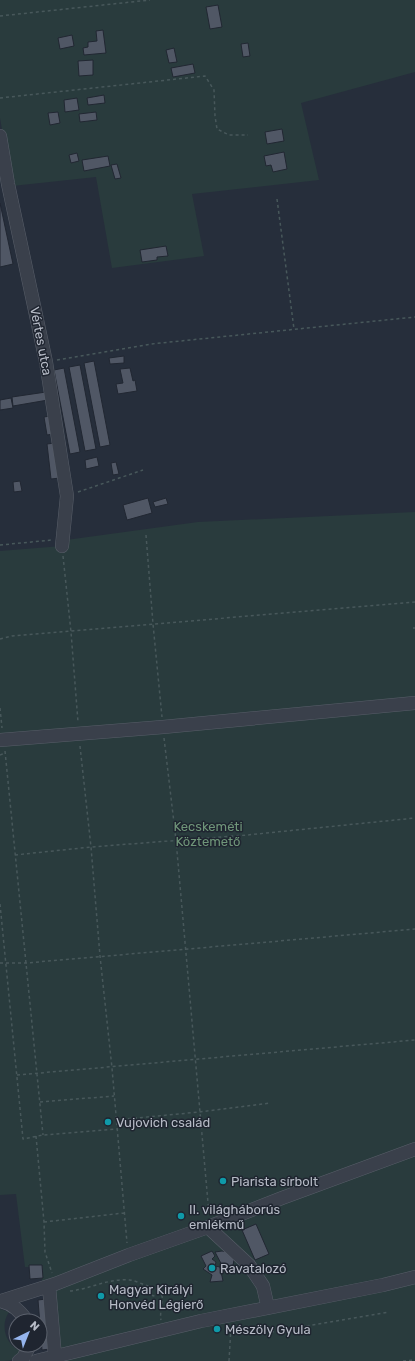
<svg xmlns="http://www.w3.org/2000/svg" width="415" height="1361" font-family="Rubik,sans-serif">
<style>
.green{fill:#293b3d}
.building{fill:#505765;stroke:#212732}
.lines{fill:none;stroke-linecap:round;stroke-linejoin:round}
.minor-casing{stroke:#585e69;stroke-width:14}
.path{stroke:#48585b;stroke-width:1.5;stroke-dasharray:3 3;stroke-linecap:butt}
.minor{stroke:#3a404b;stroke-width:13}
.culture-dot{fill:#0f9aa8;stroke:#1f2530;stroke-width:1.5}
.labels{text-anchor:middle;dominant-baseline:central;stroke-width:3;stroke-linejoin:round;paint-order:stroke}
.street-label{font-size:13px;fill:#b6bbc6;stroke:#1f2530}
.park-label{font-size:13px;fill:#6f9579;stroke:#1f2530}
.poi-label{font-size:13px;fill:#b6bbc6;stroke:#1f2530;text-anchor:start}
</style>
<rect width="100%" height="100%" fill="#262e3b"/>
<path class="green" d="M0,0H415V72L301,103L319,180L192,194L204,256L112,268L96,177L12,186L0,118Z
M415,512V1361H49L42,1279H30L29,1267H25L16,1194L0,1195V551L62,546L66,540L198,522Z
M0,1309L9,1312C0,1325 5,1344 20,1351C13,1361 11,1361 0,1361Z"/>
<path class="building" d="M218,5L222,27L210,29L206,7Z
M103,30L106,53L84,55L83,48L88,47V42L97,41L96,31Z
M72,35L74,46L60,49L58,38Z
M248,43L250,56L243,57L241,44Z
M174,48L177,62L169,63L166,50Z
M93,60V75L79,76L78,61Z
M193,64L195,73L173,77L171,68Z
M104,95L105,103L88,105L87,98Z
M77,98L79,110L65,112L64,100Z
M58,112L60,123L50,125L48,113Z
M96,112L97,120L80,122L79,114Z
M282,129L284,141L267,144L265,132Z
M284,152L287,169L273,172L271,165L266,166L264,156Z
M77,153L79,161L71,163L69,155Z
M108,156L110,166L84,171L82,160Z
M117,164L121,178L115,179L111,165Z
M0,203L13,264L0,267Z
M166,246L168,256L157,257V260L142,262L140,250Z
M124,356V363L110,364L109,358Z
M94,361L110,445L100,447L84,363Z
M80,365L96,449L85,451L69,367Z
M64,368L80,452L70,454L54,370Z
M130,368L133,381L135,380L137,391L118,394L116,384L123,383L120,369Z
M46,392L48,400L13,406L12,397Z
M11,398L13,408L0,410V400Z
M50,416L53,434L47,435L44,417Z
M55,443L60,478L51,479L47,444Z
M97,457L99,466L86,469L85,460Z
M116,462L119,474L113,475L111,463Z
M20,481L22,491L14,492L13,482Z
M148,498L152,513L127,520L123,505Z
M166,498L168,504L155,507L153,502Z
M256,1224L269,1254L255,1260L242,1230Z
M212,1251L215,1256L212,1259L216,1262L215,1266L220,1267L223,1281L210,1282L212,1275L203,1269L206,1266L201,1256Z
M222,1251L229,1252L234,1260L233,1265L226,1273L215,1252Z
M29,1265H42L43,1278L30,1279Z
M46,1299L50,1349L42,1350L38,1300Z"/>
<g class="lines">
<g class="minor-casing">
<path id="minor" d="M0,136L8,184L46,362L67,496L62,546
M0,740L163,727L415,703
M208,1227L249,1265L263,1286L268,1308
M49,1286L55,1357
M0,1301C12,1303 20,1311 27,1321
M1,1301L55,1284L129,1255L208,1227L282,1198L415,1149
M19,1361L23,1358L30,1345
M36,1361L201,1321L383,1285L415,1277"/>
</g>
<path class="path" d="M0,16L150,0
M0,98L205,76L214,90L215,116L217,129L229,135H248
M277,199L294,329
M57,360L151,344L415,317
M78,492L143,470
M146,535L153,624L162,717
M0,545L52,540
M63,556L71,632L78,722
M413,628H415
M0,639L12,636L415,602
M0,708L2,728
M164,738L176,840L209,1214
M80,746L91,847L100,956L112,1068L127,1243
M5,751L43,1135
M0,755L5,753
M15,855L91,847L247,835L415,818
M0,904L23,1139L43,1135L117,1129
M0,963H26L257,943L415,929
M17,1075L415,1040
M40,1102L114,1096
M116,1120L199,1112L271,1103
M36,1136L44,1222L45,1252L52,1273
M44,1222L124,1213
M70,1291C90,1289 109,1278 130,1280C136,1281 142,1284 148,1286L153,1296L161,1293C165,1302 159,1311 161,1320
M271,1332L389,1312
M229,1361L231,1327
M403,1361L415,1360"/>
<use href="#minor" class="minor"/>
</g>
<g class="culture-dot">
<circle cx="108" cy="1122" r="4"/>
<circle cx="223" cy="1181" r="4"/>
<circle cx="181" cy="1216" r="4"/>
<circle cx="212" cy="1268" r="4"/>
<circle cx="101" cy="1296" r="4"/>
<circle cx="217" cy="1329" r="4"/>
</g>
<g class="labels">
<g class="street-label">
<text transform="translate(41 341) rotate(79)">Vértes utca</text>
</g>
<g class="park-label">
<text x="208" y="826">Kecskeméti<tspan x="208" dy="15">Köztemető</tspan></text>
</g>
<g class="poi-label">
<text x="116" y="1122">Vujovich család</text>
<text x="231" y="1181">Piarista sírbolt</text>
<text x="189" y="1209">II. világháborús<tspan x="189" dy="15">emlékmű</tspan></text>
<text x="220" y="1268">Ravatalozó</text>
<text x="109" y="1289">Magyar Királyi<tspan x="109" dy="15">Honvéd Légierő</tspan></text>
<text x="225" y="1329">Mészöly Gyula</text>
</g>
</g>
<g transform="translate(28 1333) rotate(43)"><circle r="19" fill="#1f2530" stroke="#5b616c"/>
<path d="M0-3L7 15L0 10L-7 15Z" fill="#95b4ec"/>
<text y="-6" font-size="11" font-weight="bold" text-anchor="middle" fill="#b6bbc6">N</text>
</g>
</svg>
